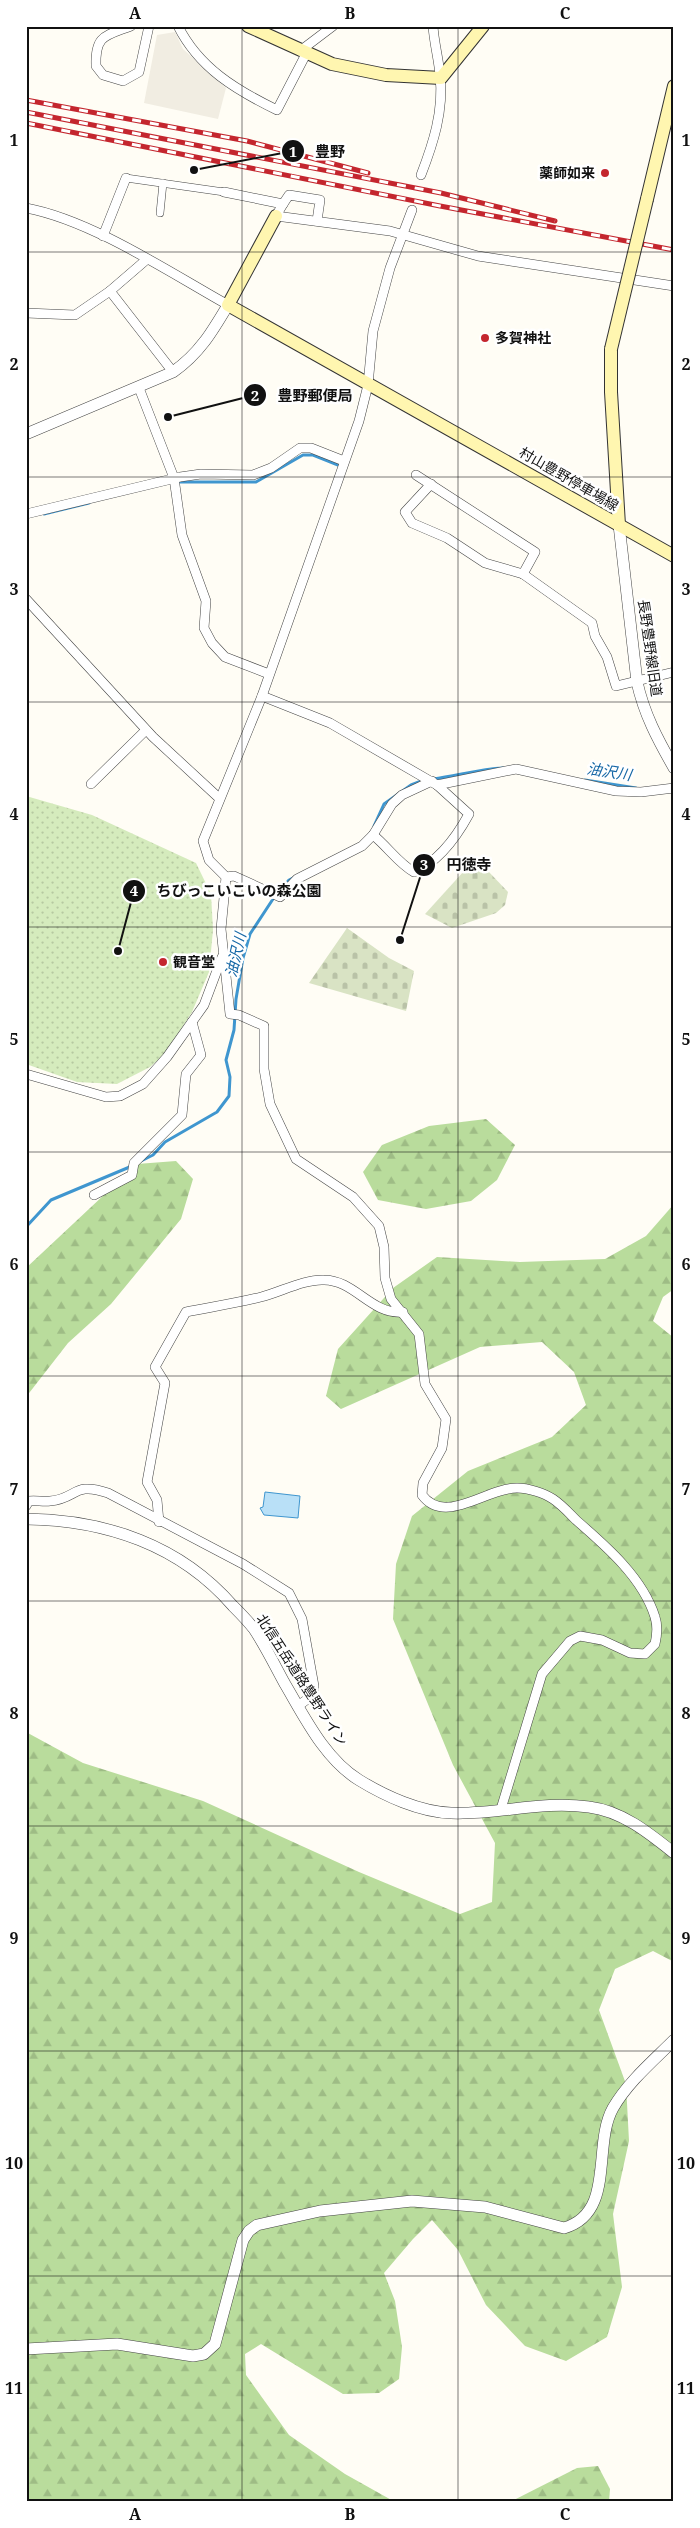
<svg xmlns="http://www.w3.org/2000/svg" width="700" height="2528" font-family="'Noto Serif','Noto Sans JP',serif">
	<defs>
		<pattern id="forest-firs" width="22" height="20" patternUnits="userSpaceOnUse" patternTransform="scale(1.25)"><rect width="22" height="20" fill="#b9dc9c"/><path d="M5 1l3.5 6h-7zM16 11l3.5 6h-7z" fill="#9ebc85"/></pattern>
		<pattern id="cemetery-stones" width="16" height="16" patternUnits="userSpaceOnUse" patternTransform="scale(1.25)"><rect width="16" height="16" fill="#d9e3c4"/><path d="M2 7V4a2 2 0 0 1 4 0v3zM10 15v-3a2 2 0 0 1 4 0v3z" fill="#b9c2a7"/></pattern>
		<pattern id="park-dots" width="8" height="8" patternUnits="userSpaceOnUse" patternTransform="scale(1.25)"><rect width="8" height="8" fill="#d5ebbd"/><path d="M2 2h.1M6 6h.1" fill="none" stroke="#b6c8a1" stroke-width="1.8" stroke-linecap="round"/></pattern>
	</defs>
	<rect width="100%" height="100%" fill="#fffdf5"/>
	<g fill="url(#forest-firs)">
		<polygon points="486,1119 515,1145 497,1180 471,1201 426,1209 378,1200 363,1172 382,1145 429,1126"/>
		<polygon points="176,1161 193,1179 181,1219 111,1304 68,1343 26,1397 26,1268 137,1164"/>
		<polygon points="674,1204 674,1289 663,1297 653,1321 674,1338 674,1962 653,1951 615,1969 599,2010 626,2084 629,2141 613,2214 622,2287 607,2337 566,2361 525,2346 486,2305 458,2250 432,2220 413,2239 384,2273 395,2301 402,2347 399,2379 379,2393 343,2394 261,2344 245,2354 246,2375 289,2435 345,2474 395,2502 26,2502 26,1732 83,1763 203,1801 359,1872 460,1914 492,1902 495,1843 453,1765 393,1619 396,1564 412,1516 468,1471 552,1437 586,1405 574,1372 542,1342 480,1347 341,1409 326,1396 338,1349 393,1288 437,1257 520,1262 605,1259 646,1236"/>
		<polygon points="598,2466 610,2489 609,2502 510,2502 577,2468"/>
	</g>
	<g fill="url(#cemetery-stones)">
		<polygon points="474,860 488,871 508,892 505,905 496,913 452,928 425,914"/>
		<polygon points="347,928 389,958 414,971 406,1011 309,983"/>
	</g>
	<polygon fill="url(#park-dots)" points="26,796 92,815 196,863 211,894 213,930 209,972 192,1012 166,1053 150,1067 117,1084 77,1082 26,1064"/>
	<polygon fill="#f1ede2" points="175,32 183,49 226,88 218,119 144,103 157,35"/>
	<polygon fill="#b9e0f7" stroke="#3f96cf" points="265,1492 300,1496 298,1518 264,1515 260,1508 263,1507"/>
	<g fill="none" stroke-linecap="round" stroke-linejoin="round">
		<g stroke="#3f96cf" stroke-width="3">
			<polyline points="179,482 256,482 303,455 313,455 338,465"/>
			<polyline points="44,514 89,503"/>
			<path d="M433 779C457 776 479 769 503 768"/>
			<polyline points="585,780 636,788"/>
			<polyline points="374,826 384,804 411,785 424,780"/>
			<polyline points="139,1162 153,1155 165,1142 217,1112 229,1096 230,1077 226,1060 234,1030 236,999 243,958 250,934 273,899 289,880 295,877"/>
			<polyline points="26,1227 51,1200 132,1166"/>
		</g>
		<g stroke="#444" stroke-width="8">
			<g id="pedestrian">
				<polyline points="126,178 224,192"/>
				<polyline points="160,213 163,183"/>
			</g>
		</g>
		<g stroke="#444" stroke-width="10">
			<g id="minor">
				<path d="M131 26C105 36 95 35 96 66L103 75 123 81 139 72 149 26"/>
				<path d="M178 26C199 68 236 90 277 110L306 54"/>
				<polyline points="300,51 333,26"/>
				<path d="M421 175C433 144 444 111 440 76 439 60 434 43 433 26"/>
				<polyline points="224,192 283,204 276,216 390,231 478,256 674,286"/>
				<polyline points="283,204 289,195 320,200 317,221"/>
				<path d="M26 208C91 220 169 272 228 305"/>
				<path d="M412 210 390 268 373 331 368 385 359 421 262 696 203 841 209 860 226 877 221 929 230 1014 239 1015 264 1026V1069L270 1104 296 1159 353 1197 379 1226 384 1247 385 1278 391 1299 419 1334 425 1384 446 1419 442 1448 423 1483 422 1495C445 1526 486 1488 517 1488 528 1488 544 1493 553 1499 562 1505 569 1513 576 1520 606 1546 643 1578 655 1617 658 1626 657 1635 655 1644L645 1654 630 1653 602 1640 580 1636 570 1641 542 1674 501 1809"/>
				<polyline points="103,236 126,178"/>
				<polyline points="146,260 110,291 173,372"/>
				<polyline points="26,313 75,315 110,291"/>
				<polyline points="139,388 174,478 182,535 206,601 204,628 212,643 225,657 269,674"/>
				<polyline points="416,475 535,552 523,574"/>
				<polyline points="431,484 405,512 412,523 447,538 485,563 523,574 592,623 595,636 607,657 616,686 674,672"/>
				<polyline points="26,514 180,477 201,474 253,475 271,468 300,448 311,448 344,461"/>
				<polyline points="26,599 153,737 219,798"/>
				<polyline points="262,696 330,723 437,785 516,769 616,791 641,792 674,788"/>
				<polyline points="91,784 146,730"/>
				<path d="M373 835C387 846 399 864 414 872 438 862 457 836 469 814L437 785"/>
				<polyline points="226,877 234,876 280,897 297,879 362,846 373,835 392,804 402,795 432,781"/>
				<polyline points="26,1074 106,1097 120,1096 143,1084 167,1057 204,1005 222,957"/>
				<polyline points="94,1195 132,1175 134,1163 182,1115 186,1074 201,1055 192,1022"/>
				<path d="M26 1506 29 1501C36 1500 43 1502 50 1501 77 1499 73 1481 108 1493L243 1564 289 1593 302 1619 314 1686 313 1695 298 1706"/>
				<path d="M159 1522 157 1500 147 1482 165 1383 155 1367 186 1312C211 1307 237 1303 261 1297 281 1292 304 1279 324 1280 355 1280 371 1315 403 1312"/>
			</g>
		</g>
		<g stroke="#444" stroke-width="12">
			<g id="tertiary">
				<path d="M26 434 173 372C199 354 212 332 228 305"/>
				<path d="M619 525 637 682C644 714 658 740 674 768"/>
				<path d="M26 1519C106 1520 180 1545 233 1606 240 1613 248 1621 254 1629 266 1647 275 1666 285 1684 305 1718 325 1759 359 1780 385 1796 420 1812 451 1813 497 1815 542 1800 589 1807 622 1811 649 1833 674 1853"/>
				<path d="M26 2349 117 2344 193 2356 204 2354 215 2344 243 2240 249 2231 257 2225 320 2211 412 2201 485 2207 564 2228C616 2213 592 2145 613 2108 628 2082 653 2061 674 2040"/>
			</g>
		</g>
		<g stroke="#333" stroke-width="14">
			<g id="secondary">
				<polyline points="248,26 332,64 386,75 441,78 483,26"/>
				<polyline points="647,199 674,86"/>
				<polyline points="276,216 228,305 674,556"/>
				<polyline points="611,349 611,392 619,525"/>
			</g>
		</g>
		<use href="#pedestrian" stroke="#fff" stroke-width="7"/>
		<use href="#minor" stroke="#fff" stroke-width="9"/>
		<use href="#tertiary" stroke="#fff" stroke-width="11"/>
		<use href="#secondary" stroke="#fff6b0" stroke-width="12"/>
		<g stroke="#c4262e" stroke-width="5">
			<g id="rail">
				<polyline points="26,100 247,141 368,173"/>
				<polyline points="26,112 441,193 555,221"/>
				<polyline points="26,123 440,206 674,250"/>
			</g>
		</g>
		<use href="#rail" stroke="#fff" stroke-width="3" stroke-dasharray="9" stroke-linecap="butt"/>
		<g stroke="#333" stroke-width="14" stroke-linecap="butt">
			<polyline id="secondary-bridge" points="611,349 647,199"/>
		</g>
		<use href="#secondary-bridge" stroke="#fff6b0" stroke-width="12"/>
	</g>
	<path fill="none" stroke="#111" stroke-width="1" stroke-opacity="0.55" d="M242 26V2502M458 26V2502M26 252H674M26 477H674M26 702H674M26 927H674M26 1152H674M26 1376H674M26 1601H674M26 1826H674M26 2051H674M26 2276H674"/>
	<g fill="#c4262e" stroke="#fff" stroke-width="2">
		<circle cx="605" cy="173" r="5"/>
		<circle cx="485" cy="338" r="5"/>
		<circle cx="163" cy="962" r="5"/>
	</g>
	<g text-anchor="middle" stroke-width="5" stroke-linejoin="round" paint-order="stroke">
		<g font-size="14" font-weight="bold" fill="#111" stroke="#fff" text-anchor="start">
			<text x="595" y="178" text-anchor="end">薬師如来</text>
			<text x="495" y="343">多賀神社</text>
			<text x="173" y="967">観音堂</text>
		</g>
		<g font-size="14" fill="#111" stroke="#fff">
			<text transform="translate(569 479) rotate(30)" y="5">村山豊野停車場線</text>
			<text transform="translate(650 648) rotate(82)" y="5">長野豊野線旧道</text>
			<text transform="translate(302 1680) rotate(57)" y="5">北信五岳道路豊野ライン</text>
		</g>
		<g font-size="15" font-style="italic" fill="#1768a6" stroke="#fff">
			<text transform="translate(609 772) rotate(9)" y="5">油沢川</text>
			<text transform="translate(236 955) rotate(-77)" y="5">油沢川</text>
		</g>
	</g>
	<path fill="none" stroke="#111" stroke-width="2" d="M194 170L293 151M168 417L255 395M400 940L424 865M118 951L134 891"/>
	<g fill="#111" stroke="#fff" stroke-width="2">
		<circle cx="194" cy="170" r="5"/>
		<circle cx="168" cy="417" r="5"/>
		<circle cx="400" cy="940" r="5"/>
		<circle cx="118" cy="951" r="5"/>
		<circle cx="293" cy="151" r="12"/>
		<circle cx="255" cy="395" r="12"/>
		<circle cx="424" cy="865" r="12"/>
		<circle cx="134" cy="891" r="12"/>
	</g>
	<g font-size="15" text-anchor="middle" font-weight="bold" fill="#fff">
		<text x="293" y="157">1</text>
		<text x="255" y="401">2</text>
		<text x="424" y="870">3</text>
		<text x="134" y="896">4</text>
	</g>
	<g font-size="15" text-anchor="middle" font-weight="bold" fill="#111" stroke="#fff" stroke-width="5" stroke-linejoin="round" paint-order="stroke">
		<text x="330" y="157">豊野</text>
		<text x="315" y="401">豊野郵便局</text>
		<text x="469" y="870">円徳寺</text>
		<text x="239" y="896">ちびっこいこいの森公園</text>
	</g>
	<rect width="700" height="2528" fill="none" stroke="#ffffff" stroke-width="55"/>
	<rect x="28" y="28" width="644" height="2472" fill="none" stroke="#111" stroke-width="2"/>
	<g font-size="16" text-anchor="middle" font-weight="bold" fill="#111">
		<text x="135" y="19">A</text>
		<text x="350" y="19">B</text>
		<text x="565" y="19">C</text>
		<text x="14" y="146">1</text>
		<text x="686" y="146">1</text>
		<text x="14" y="370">2</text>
		<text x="686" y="370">2</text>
		<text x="14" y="595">3</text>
		<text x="686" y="595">3</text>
		<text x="14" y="820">4</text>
		<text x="686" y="820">4</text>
		<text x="14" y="1045">5</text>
		<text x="686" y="1045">5</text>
		<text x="14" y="1270">6</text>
		<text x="686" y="1270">6</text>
		<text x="14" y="1495">7</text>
		<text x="686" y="1495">7</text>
		<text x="14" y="1719">8</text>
		<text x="686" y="1719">8</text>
		<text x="14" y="1944">9</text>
		<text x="686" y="1944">9</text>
		<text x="14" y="2169">10</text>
		<text x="686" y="2169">10</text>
		<text x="14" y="2394">11</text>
		<text x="686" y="2394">11</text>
		<text x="135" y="2520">A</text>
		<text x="350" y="2520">B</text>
		<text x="565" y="2520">C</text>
	</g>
</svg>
